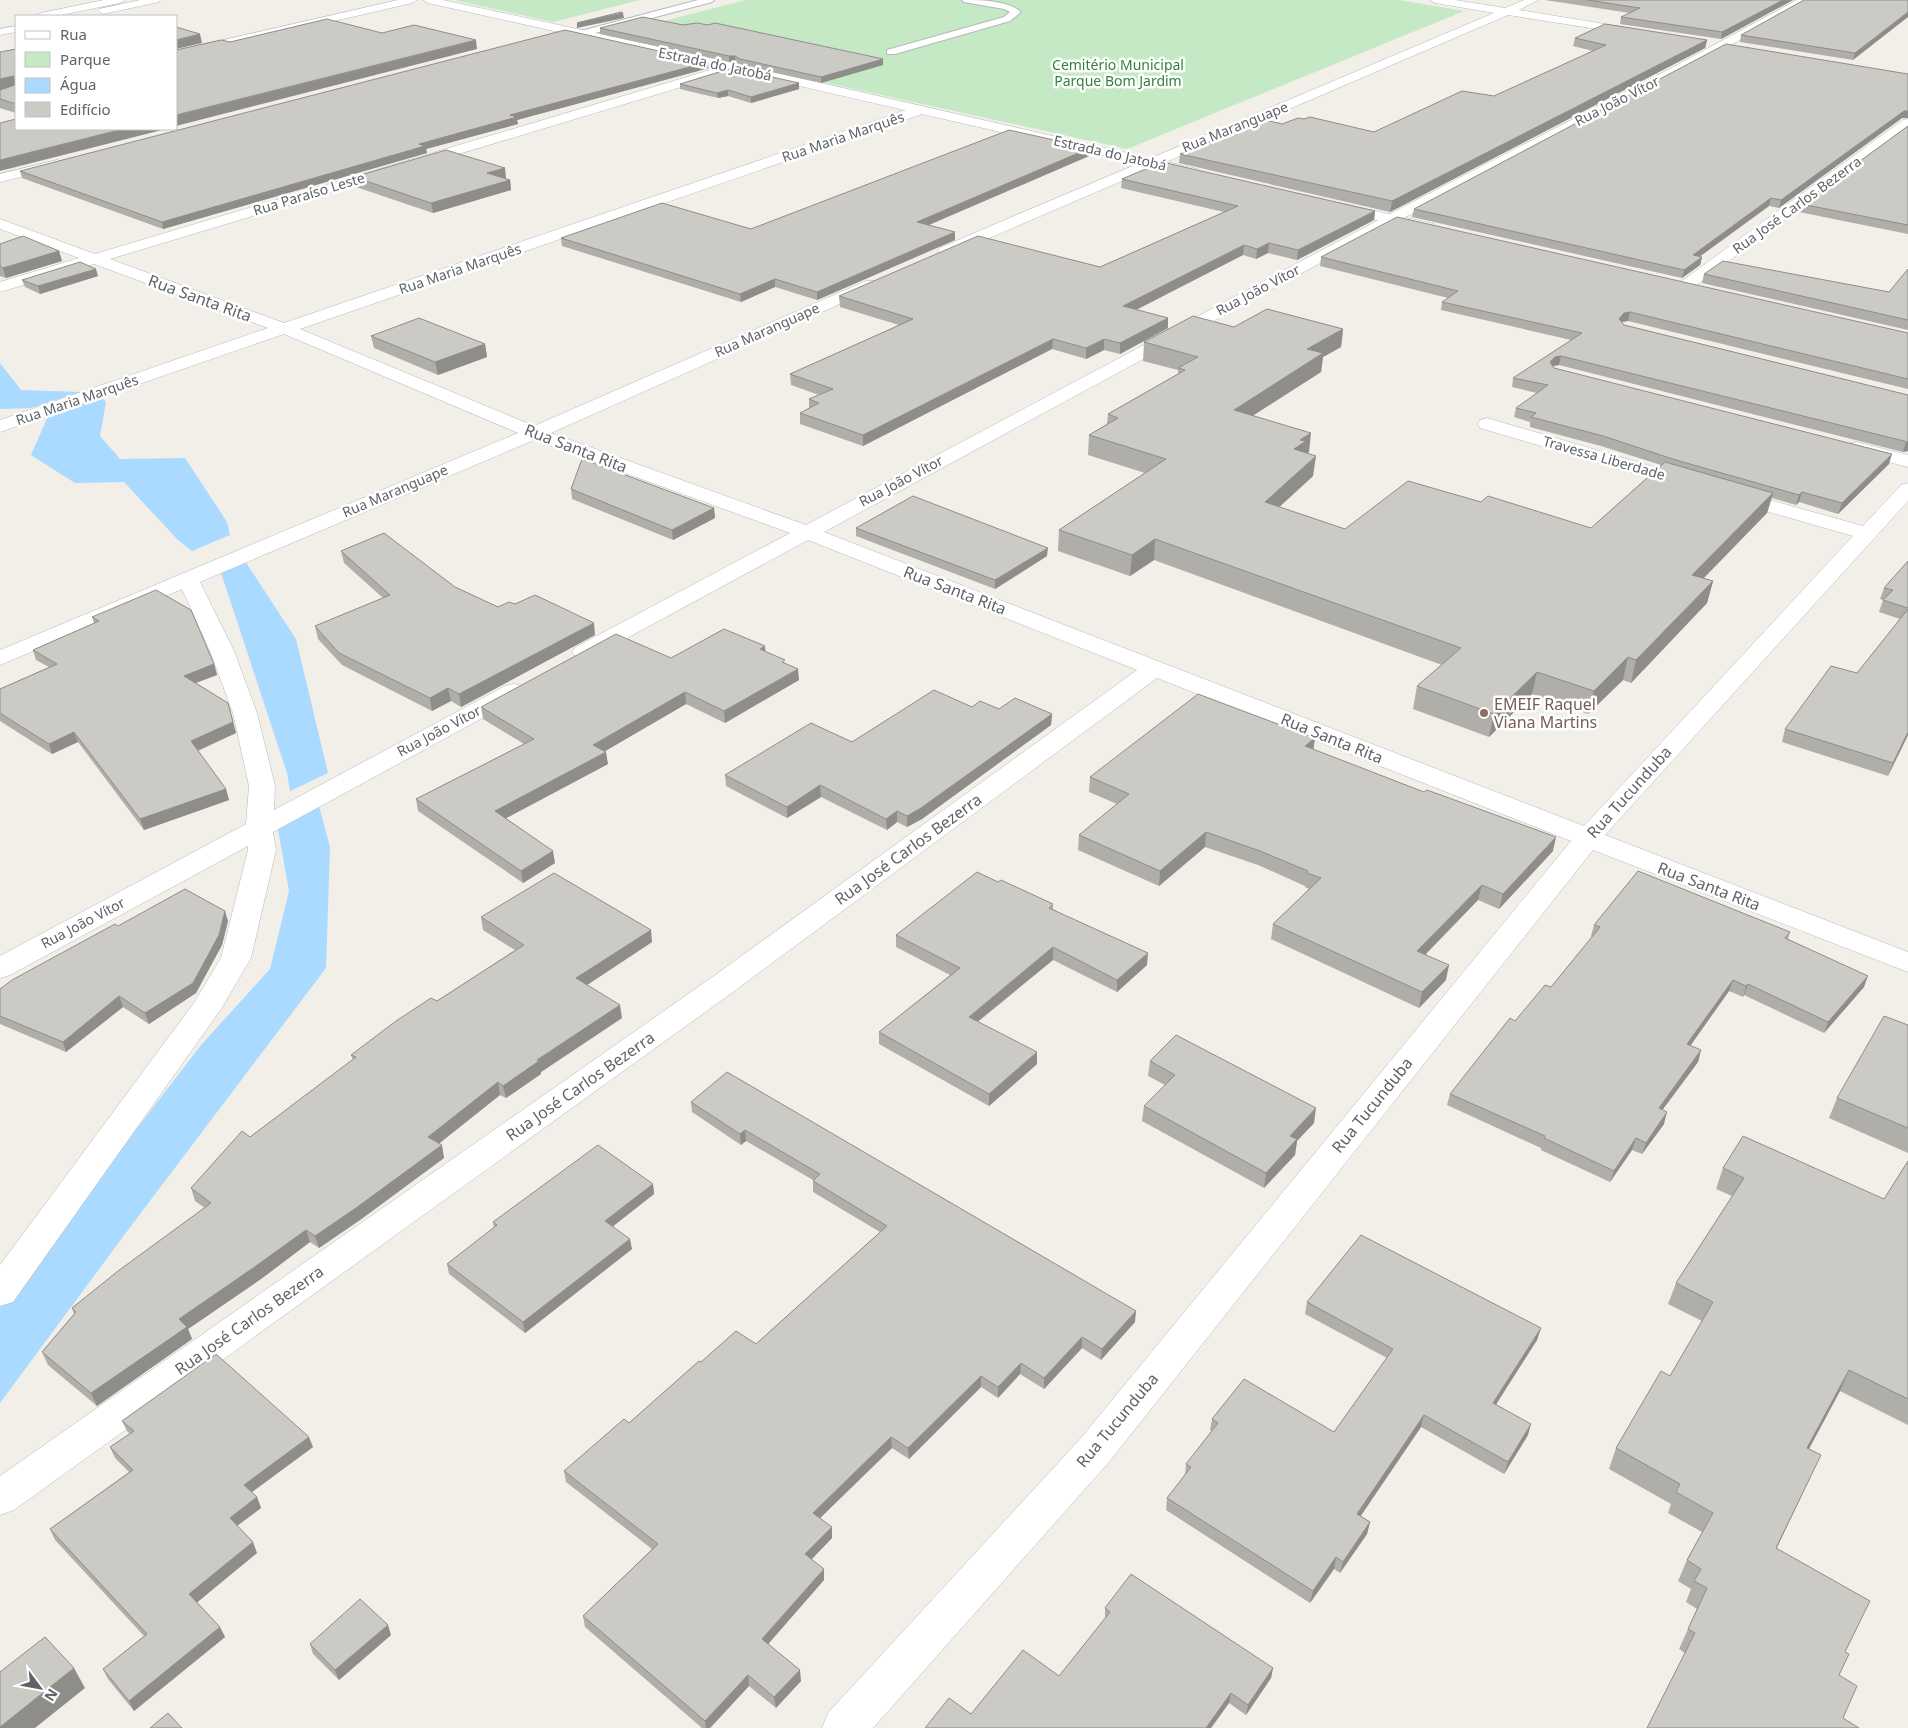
<svg xmlns="http://www.w3.org/2000/svg" width="1908" height="1728" font-family="'Noto Sans',sans-serif">
	<rect width="100%" height="100%" fill="#f1efe8"/>
	<g fill="#c5e8c5">
		<polygon points="454,0 640,0 553,22"/>
		<polygon points="746,0 1399,0 1464,11 1127,149 609,35"/>
	</g>
	<g fill="#aadaff">
		<polygon points="0,363 21,390 81,392 31,408 0,409"/>
		<polygon points="102,397 106,402 100,436 120,459 185,458 227,522 230,535 192,551 178,540 124,482 75,483 31,455 49,414"/>
		<polygon points="243,558 296,639 328,773 290,791 287,773 221,573"/>
		<polygon points="319,806 330,847 326,968 131,1226 0,1403 0,1307 201,1045 270,969 289,891 277,824"/>
	</g>
	<g fill="none" stroke-linecap="round" stroke-linejoin="round">
		<g stroke="#b5b8bc" stroke-width="2">
			<g id="service">
				<polygon points="698,0 714,0 712,2 580,37 575,34 577,32"/>
				<path d="M962 0C980 0 1007 0 1021 12L1010 21 895 54H887V50L1004 17 1010 12 1004 9 964 2Z"/>
			</g>
		</g>
		<g stroke="#b5b8bc" stroke-width="1">
			<g id="minor">
				<polygon points="398,0 417,0 412,3 176,58 176,51"/>
				<polygon points="1430,0 1455,0 1505,8 1524,0 1538,0 1519,10 1635,29 1641,32 1635,35 1508,15 952,254 940,254 938,251 940,248 1014,216 1494,13 1435,3"/>
				<polygon points="1797,0 1810,0 1685,71 1396,222 824,532 1584,826 1853,536 1727,500 1724,496 1727,492 1734,490 1741,492 1863,526 1901,485 1908,483 1908,501 1605,835 1908,952 1908,972 1593,850 1109,1462 873,1728 822,1728 828,1713 1081,1438 1571,841 1157,678 733,992 14,1510 0,1515 0,1476 711,978 1137,670 808,540 592,657 584,659 576,657 572,652 576,647 790,533 534,440 200,582 234,651 257,713 275,786 274,810 505,686 514,684 523,686 526,691 523,696 273,832 276,850 251,958 221,1009 13,1302 0,1306 0,1265 194,1003 221,958 248,850 248,846 10,975 0,978 0,956 246,824 249,786 233,713 210,651 182,589 0,665 0,650 518,433 284,334 0,432 0,420 268,328 94,264 0,292 0,282 79,258 0,229 0,219 95,254 730,64 734,63 740,67 738,70 110,259 284,323 915,107 925,107 926,110 925,113 300,329 534,426 866,281 878,281 880,284 878,287 551,433 806,525 1386,216 1677,65"/>
				<polygon points="1908,119 1908,129 1691,289 1679,289 1677,286 1679,283 1903,120"/>
				<polygon points="57,160 62,161 64,164 62,167 0,182 0,174"/>
				<polygon points="1487,418 1695,479 1698,483 1695,487 1688,489 1681,487 1480,428 1478,424 1480,420"/>
				<polygon points="1856,442 1908,455 1908,467 1849,452 1846,448 1849,444"/>
			</g>
		</g>
		<g stroke="#b5b8bc" stroke-width="1">
			<g id="tertiary">
				<polygon points="104,0 125,0 120,3 56,16 35,16 41,13"/>
				<polygon points="140,0 160,0 159,2 103,14 98,11 99,9"/>
				<polygon points="423,0 443,0 734,63 1193,168 1198,169 1200,172 1198,175 1193,176 734,71 428,3"/>
				<polygon points="16,26 16,32 0,35 0,29"/>
				<polygon points="1339,203 1434,224 1437,227 1434,230 1429,232 1334,210 1332,207 1334,204"/>
			</g>
		</g>
		<use href="#service" fill="#fff" fill-rule="evenodd"/>
		<use href="#minor" fill="#fff" fill-rule="evenodd"/>
		<use href="#tertiary" fill="#fff" fill-rule="evenodd"/>
	</g>
	<g fill="#afaea9">
		<polygon points="1545,0 1793,0 1721,39 1620,24 1621,17 1630,13"/>
		<polygon points="1908,0 1853,60 1740,42 1741,35"/>
		<polygon points="683,25 883,59 883,65 821,83 740,65 735,61 729,62 600,34 600,28"/>
		<polygon points="1575,38 1707,40 1705,48 1390,212 1179,163 1180,154 1282,124 1374,132 1494,96 1593,51 1573,46"/>
		<polygon points="16,49 16,113 0,108 0,52"/>
		<polygon points="708,62 709,68 517,120 518,124 426,149 427,153 163,229 22,178 20,171"/>
		<polygon points="799,83 799,89 751,103 728,96 718,98 680,89 680,84"/>
		<polygon points="1902,118 1779,208 1769,206 1700,256 1702,257 1700,265 1682,278 1412,217 1414,209"/>
		<polygon points="1908,126 1908,234 1799,212 1801,204"/>
		<polygon points="1089,156 929,225 955,240 817,300 775,287 741,302 562,246 561,238 751,229"/>
		<polygon points="354,177 506,178 503,178 510,180 511,190 433,213 356,187"/>
		<polygon points="1122,179 1375,211 1374,220 1297,260 1268,253 1256,259 1243,255 1136,310 1168,328 1120,354 1104,350 1086,359 1052,349 863,446 800,424 800,413 809,408 809,399 819,395 791,385 790,374 899,325 840,307 839,296 1100,267 1224,212 1121,188"/>
		<polygon points="0,244 59,251 62,261 6,278 0,276"/>
		<polygon points="1321,257 1908,333 1908,389 1628,321 1622,322 1624,325 1908,395 1908,451 1903,452 1559,365 1553,366 1554,368 1889,464 1838,514 1799,502 1796,505 1772,498 1767,513 1704,578 1713,581 1707,603 1631,683 1623,680 1588,714 1532,694 1489,737 1413,709 1417,686 1442,665 1154,560 1130,576 1058,551 1059,530 1145,473 1088,455 1089,435 1107,424 1108,414 1178,374 1178,370 1143,361 1144,342 1234,327 1343,329 1341,347 1323,357 1321,372 1253,415 1309,452 1307,453 1313,476 1279,507 1345,529 1481,502 1591,528 1661,465 1601,446 1530,427 1530,422 1514,417 1516,408 1537,393 1512,387 1513,378 1571,340 1441,310 1442,302 1448,298 1320,266"/>
		<polygon points="1908,269 1908,330 1702,283 1704,274 1889,292"/>
		<polygon points="98,276 40,294 25,287 22,280"/>
		<polygon points="371,336 485,344 487,357 438,375 374,348"/>
		<polygon points="571,489 714,508 715,518 673,540 572,499"/>
		<polygon points="856,528 1047,556 995,589 856,536"/>
		<polygon points="341,551 455,587 498,607 595,635 461,707 451,701 432,711 342,665 318,639 315,626 383,598 344,563"/>
		<polygon points="1908,561 1908,735 1888,776 1782,742 1785,729 1857,673 1900,619 1879,612 1883,600 1880,599 1884,588"/>
		<polygon points="92,617 214,664 217,675 196,683 228,703 236,733 198,751 226,789 229,800 144,830 78,742 52,754 0,721 0,689 49,667 36,660 33,650 94,623"/>
		<polygon points="765,652 785,663 799,680 725,723 686,704 605,751 608,764 506,818 555,863 523,883 418,811 416,799 524,744 483,719 481,707 671,658"/>
		<polygon points="972,707 1052,714 1051,725 922,819 907,827 897,822 887,830 821,797 787,818 726,786 725,775 852,742"/>
		<polygon points="1315,738 1313,749 1553,851 1499,909 1478,900 1426,954 1446,980 1419,1008 1271,939 1273,924 1309,889 1305,887 1305,886 1258,865 1205,847 1159,886 1078,850 1079,835 1117,804 1089,792 1090,777"/>
		<polygon points="998,882 1053,904 1053,909 1147,965 1117,992 1053,960 978,1022 1037,1064 989,1106 879,1044 879,1032 950,975 896,947 896,935"/>
		<polygon points="481,917 652,942 587,985 622,1018 541,1072 541,1074 506,1098 500,1095 439,1143 444,1158 360,1220 319,1248 310,1242 261,1279 188,1329 192,1339 97,1406 48,1365 42,1352 74,1314 72,1308 205,1208 195,1201 191,1188 250,1137 353,1060 351,1055 437,1001 515,950 483,930"/>
		<polygon points="228,921 222,945 196,993 149,1024 123,1007 66,1052 0,1024 0,989 118,926"/>
		<polygon points="1594,925 1790,932 1788,939 1864,987 1824,1033 1744,995 1743,997 1729,991 1690,1046 1701,1050 1698,1062 1662,1110 1664,1124 1642,1154 1632,1150 1610,1182 1541,1150 1541,1148 1447,1105 1450,1094 1515,1021 1551,987 1592,937 1591,936"/>
		<polygon points="1908,1025 1908,1153 1829,1118 1837,1098"/>
		<polygon points="1150,1061 1314,1123 1297,1141 1295,1155 1264,1188 1142,1121 1144,1106 1165,1085 1148,1076"/>
		<polygon points="691,1102 1135,1322 1101,1360 1082,1348 1044,1389 1020,1374 998,1398 981,1387 909,1459 892,1448 820,1518 832,1538 811,1560 824,1580 768,1644 801,1681 776,1708 749,1686 710,1728 702,1728 585,1627 583,1616 652,1549 566,1482 564,1471 629,1423 701,1362 756,1344 880,1232 813,1192 813,1180 746,1141 741,1145 692,1112"/>
		<polygon points="1908,1161 1908,1425 1840,1391 1809,1449 1811,1476 1777,1548 1685,1653 1679,1649 1697,1609 1686,1602 1691,1589 1678,1581 1687,1560 1702,1532 1668,1513 1671,1504 1609,1469 1616,1448 1670,1376 1702,1321 1668,1304 1676,1283 1732,1196 1716,1189 1723,1168 1884,1199"/>
		<polygon points="653,1184 654,1194 613,1226 632,1249 525,1333 449,1274 447,1264 494,1228 493,1222"/>
		<polygon points="1307,1302 1541,1328 1537,1340 1496,1404 1528,1435 1504,1474 1421,1427 1360,1516 1370,1522 1367,1534 1340,1573 1334,1569 1310,1603 1166,1510 1167,1498 1185,1475 1186,1464 1212,1431 1210,1430 1212,1419 1334,1432 1387,1358 1305,1314"/>
		<polygon points="122,1421 313,1447 252,1492 257,1497 261,1508 237,1526 257,1553 197,1602 225,1637 134,1711 108,1679 103,1669 144,1636 55,1540 50,1529 129,1472 115,1458 110,1447 130,1434 127,1431"/>
		<polygon points="1105,1608 1273,1668 1271,1678 1246,1715 1229,1703 1211,1728 925,1728 971,1714 1059,1676 1105,1619"/>
		<polygon points="391,1635 339,1680 313,1654 310,1644"/>
	</g>
	<g fill="#8f8d8a">
		<polygon points="1783,0 1793,0 1721,39 1722,32"/>
		<polygon points="1908,12 1908,17 1853,60 1855,53"/>
		<polygon points="623,13 624,18 577,28 577,23"/>
		<polygon points="200,34 202,43 176,49 176,40"/>
		<polygon points="476,40 477,49 176,126 176,115"/>
		<polygon points="1707,40 1705,48 1390,212 1392,201"/>
		<polygon points="729,56 735,56 735,61 729,62"/>
		<polygon points="883,59 883,65 821,83 821,77"/>
		<polygon points="708,62 709,68 517,120 518,124 426,149 427,153 163,229 162,222 419,144 510,115"/>
		<polygon points="14,76 16,86 0,90 0,79"/>
		<polygon points="799,83 799,89 751,103 751,97"/>
		<polygon points="728,90 728,96 718,98 717,93"/>
		<polygon points="1904,111 1908,111 1908,118 1902,118 1779,208 1781,200"/>
		<polygon points="123,129 166,129 0,171 0,160"/>
		<polygon points="1090,148 1089,156 917,230 917,222"/>
		<polygon points="505,168 506,178 488,183 487,173"/>
		<polygon points="510,180 511,190 433,213 431,203"/>
		<polygon points="1771,198 1769,206 1691,263 1693,255"/>
		<polygon points="1375,211 1374,220 1297,260 1298,250"/>
		<polygon points="955,232 955,240 817,300 817,292"/>
		<polygon points="1269,243 1268,253 1256,259 1257,249"/>
		<polygon points="1244,245 1243,255 1122,317 1123,306"/>
		<polygon points="59,251 62,261 6,278 3,268"/>
		<polygon points="1702,257 1700,265 1682,278 1684,270"/>
		<polygon points="96,269 98,276 40,294 38,286"/>
		<polygon points="775,279 775,287 741,302 740,294"/>
		<polygon points="1630,312 1628,321 1622,322 1619,319 1624,313"/>
		<polygon points="1168,318 1168,328 1120,354 1120,343"/>
		<polygon points="1343,329 1341,347 1323,357 1321,372 1232,429 1234,410 1307,349"/>
		<polygon points="1053,339 1052,349 863,446 863,435"/>
		<polygon points="1104,339 1104,350 1086,359 1086,348"/>
		<polygon points="485,344 487,357 438,375 435,362"/>
		<polygon points="1561,356 1559,365 1553,366 1550,362 1555,357"/>
		<polygon points="1311,433 1309,452 1305,455 1294,449 1300,440"/>
		<polygon points="1906,442 1908,442 1908,451 1903,452"/>
		<polygon points="1892,454 1889,464 1838,514 1842,503"/>
		<polygon points="1316,456 1313,476 1262,523 1265,502"/>
		<polygon points="1802,492 1799,502 1796,505 1799,495"/>
		<polygon points="1773,493 1767,513 1686,596 1692,575"/>
		<polygon points="714,508 715,518 673,540 672,530"/>
		<polygon points="1155,539 1154,560 1130,576 1132,555"/>
		<polygon points="1048,548 1047,556 995,589 995,580"/>
		<polygon points="1713,581 1707,603 1631,683 1636,660"/>
		<polygon points="594,623 595,635 461,707 459,694"/>
		<polygon points="765,646 766,658 760,649"/>
		<polygon points="1628,657 1623,680 1588,714 1594,691"/>
		<polygon points="214,664 217,675 187,686 184,676"/>
		<polygon points="798,669 799,680 725,723 724,711"/>
		<polygon points="1537,672 1532,694 1489,737 1494,714"/>
		<polygon points="448,688 451,701 432,711 430,698"/>
		<polygon points="685,692 686,704 595,757 593,745"/>
		<polygon points="228,703 236,733 194,752 191,741"/>
		<polygon points="1052,714 1051,725 922,819 907,827 907,816"/>
		<polygon points="74,732 78,742 52,754 49,744"/>
		<polygon points="1908,732 1908,735 1888,776 1893,763"/>
		<polygon points="1315,738 1313,752 1305,746"/>
		<polygon points="606,752 608,764 497,823 495,811"/>
		<polygon points="820,785 821,797 787,818 787,807"/>
		<polygon points="226,789 229,800 144,830 140,819"/>
		<polygon points="897,811 897,822 887,830 886,819"/>
		<polygon points="1206,832 1205,847 1159,886 1160,871"/>
		<polygon points="1556,837 1553,851 1499,909 1503,894"/>
		<polygon points="553,851 555,863 523,883 521,871"/>
		<polygon points="1482,885 1478,900 1414,966 1417,951"/>
		<polygon points="225,911 228,921 222,945 196,993 149,1024 145,1013"/>
		<polygon points="651,930 652,942 578,991 576,978"/>
		<polygon points="1053,947 1053,960 968,1029 969,1017"/>
		<polygon points="1148,953 1147,965 1117,992 1117,980"/>
		<polygon points="1449,965 1446,980 1419,1008 1422,992"/>
		<polygon points="1868,976 1864,987 1824,1033 1828,1022"/>
		<polygon points="1733,980 1729,991 1683,1056 1687,1044"/>
		<polygon points="1748,984 1744,995 1743,997 1746,986"/>
		<polygon points="119,996 123,1007 66,1052 63,1042"/>
		<polygon points="620,1005 622,1018 541,1072 541,1074 506,1098 503,1086 537,1060"/>
		<polygon points="1701,1050 1698,1062 1655,1120 1659,1108"/>
		<polygon points="1037,1052 1037,1064 989,1106 989,1094"/>
		<polygon points="498,1082 500,1095 431,1150 428,1137"/>
		<polygon points="1316,1108 1314,1123 1297,1141 1295,1155 1264,1188 1266,1173 1290,1136"/>
		<polygon points="1667,1112 1664,1124 1642,1154 1646,1143"/>
		<polygon points="745,1130 746,1141 741,1145 740,1134"/>
		<polygon points="1636,1138 1632,1150 1610,1182 1614,1171"/>
		<polygon points="442,1145 444,1158 360,1220 319,1248 315,1236"/>
		<polygon points="653,1184 654,1194 607,1231 605,1221"/>
		<polygon points="306,1230 310,1242 261,1279 188,1329 192,1339 97,1406 91,1393 179,1319"/>
		<polygon points="630,1239 632,1249 525,1333 523,1322"/>
		<polygon points="1136,1311 1135,1322 1101,1360 1102,1349"/>
		<polygon points="1541,1328 1537,1340 1490,1414 1493,1403"/>
		<polygon points="1082,1337 1082,1348 1044,1389 1044,1378"/>
		<polygon points="1021,1363 1020,1374 998,1398 998,1387"/>
		<polygon points="1849,1370 1840,1391 1798,1469 1807,1448"/>
		<polygon points="981,1376 981,1387 909,1459 908,1448"/>
		<polygon points="1424,1415 1421,1427 1354,1526 1357,1514"/>
		<polygon points="1531,1424 1528,1435 1504,1474 1508,1462"/>
		<polygon points="309,1437 313,1447 248,1495 244,1485"/>
		<polygon points="891,1437 892,1448 814,1524 813,1513"/>
		<polygon points="257,1497 261,1508 234,1528 230,1518"/>
		<polygon points="1370,1522 1367,1534 1340,1573 1343,1562"/>
		<polygon points="832,1527 832,1538 806,1565 805,1554"/>
		<polygon points="253,1542 257,1553 194,1605 189,1594"/>
		<polygon points="1336,1557 1334,1569 1310,1603 1313,1591"/>
		<polygon points="824,1569 824,1580 763,1650 762,1639"/>
		<polygon points="388,1625 391,1635 339,1680 335,1670"/>
		<polygon points="220,1627 225,1637 134,1711 129,1701"/>
		<polygon points="74,1668 85,1688 35,1728 0,1728 0,1727"/>
		<polygon points="1273,1668 1271,1678 1246,1715 1248,1705"/>
		<polygon points="800,1670 801,1681 776,1708 774,1697"/>
		<polygon points="748,1675 749,1686 710,1728 706,1728 705,1721"/>
		<polygon points="1231,1693 1229,1703 1211,1728 1206,1728"/>
	</g>
	<g fill="#cccac5" stroke="#8f8d8a">
		<polygon points="1587,0 1783,0 1722,32 1621,17 1640,8"/>
		<polygon points="1804,0 1908,0 1908,12 1855,53 1741,35"/>
		<polygon points="621,12 623,13 577,23"/>
		<polygon points="643,17 683,25 697,23 708,25 715,23 883,59 821,77 740,59 735,56 729,56 600,28"/>
		<polygon points="327,19 382,33 414,25 476,40 176,115 176,50 221,40 230,42"/>
		<polygon points="1605,24 1707,40 1392,201 1180,154 1261,119 1282,124 1298,118 1304,119 1310,117 1374,132 1462,91 1494,96 1606,45 1575,38"/>
		<polygon points="176,27 200,34 176,40"/>
		<polygon points="565,30 708,62 510,115 517,117 419,144 425,146 162,222 20,171"/>
		<polygon points="1726,44 1908,74 1908,111 1904,111 1781,200 1771,198 1693,255 1702,257 1684,270 1414,209"/>
		<polygon points="16,49 16,104 0,99 0,90 15,85 14,76 0,79 0,52"/>
		<polygon points="732,68 799,83 751,97 728,90 717,93 680,84"/>
		<polygon points="16,119 16,129 123,129 0,160 0,123"/>
		<polygon points="1908,126 1908,225 1801,204"/>
		<polygon points="1009,130 1090,148 917,222 955,232 817,292 775,279 740,294 561,238 662,203 751,229"/>
		<polygon points="446,150 505,168 487,173 510,180 431,203 354,177"/>
		<polygon points="1162,162 1375,211 1298,250 1269,243 1257,249 1244,245 1123,306 1168,318 1120,343 1104,339 1086,348 1053,339 863,435 800,413 819,403 809,399 833,389 790,374 913,319 839,296 978,236 1100,267 1238,206 1122,179"/>
		<polygon points="1397,217 1908,333 1908,379 1630,312 1624,313 1619,319 1624,325 1908,395 1908,442 1561,356 1555,357 1550,362 1554,368 1892,454 1842,503 1802,492 1799,495 1676,460 1603,436 1531,417 1536,413 1516,408 1548,385 1513,378 1582,333 1442,302 1458,291 1321,257"/>
		<polygon points="23,236 59,251 3,268 0,266 0,244"/>
		<polygon points="1723,261 1889,292 1908,269 1908,320 1704,274"/>
		<polygon points="80,262 96,269 38,286 22,280"/>
		<polygon points="1267,309 1343,329 1307,349 1323,353 1234,410 1311,433 1300,440 1306,441 1294,449 1316,456 1265,502 1345,529 1408,481 1481,502 1488,496 1591,528 1665,462 1773,493 1692,575 1713,581 1636,660 1628,657 1594,691 1537,672 1494,714 1417,686 1461,648 1155,539 1132,555 1059,530 1166,459 1089,435 1118,418 1108,414 1185,370 1178,368 1198,357 1144,342 1193,316 1234,327"/>
		<polygon points="419,318 485,344 435,362 371,336"/>
		<polygon points="582,459 714,508 672,530 571,489"/>
		<polygon points="913,496 1048,548 995,580 856,528"/>
		<polygon points="384,533 455,587 498,607 509,602 515,604 535,595 594,623 459,694 448,688 430,698 339,653 315,626 390,595 341,551"/>
		<polygon points="1908,561 1908,608 1883,600 1893,590 1884,588"/>
		<polygon points="156,590 191,610 214,664 184,676 228,703 233,722 191,741 226,789 140,819 74,732 49,744 0,713 0,689 57,664 33,650 99,621 92,617"/>
		<polygon points="1908,609 1908,732 1893,763 1785,729 1831,666 1857,673"/>
		<polygon points="724,629 765,646 760,649 785,660 782,662 798,669 724,711 685,692 593,745 606,752 495,811 553,851 521,871 416,799 534,739 481,707 616,634 671,658"/>
		<polygon points="934,690 972,707 980,701 999,709 1015,698 1052,714 921,808 907,816 897,811 886,819 820,785 787,807 725,775 811,723 852,742"/>
		<polygon points="1198,694 1315,738 1305,746 1424,792 1427,790 1556,837 1503,894 1482,885 1417,951 1449,965 1422,992 1273,924 1321,878 1307,873 1308,871 1260,851 1206,832 1160,871 1079,835 1129,794 1090,777"/>
		<polygon points="1638,871 1790,932 1785,938 1868,976 1828,1022 1748,984 1746,986 1733,980 1687,1044 1701,1050 1659,1108 1667,1112 1646,1143 1636,1138 1614,1171 1544,1138 1545,1136 1450,1094 1510,1018 1515,1021 1545,985 1551,987 1600,927 1594,925"/>
		<polygon points="977,872 998,882 1001,880 1053,904 1049,908 1148,953 1117,980 1053,947 969,1017 1037,1052 989,1094 879,1032 960,968 896,935"/>
		<polygon points="554,873 651,930 576,978 620,1005 537,1060 539,1061 503,1086 498,1082 428,1137 442,1145 356,1208 315,1236 306,1230 256,1266 179,1319 187,1327 91,1393 42,1352 76,1312 72,1308 118,1271 211,1203 191,1188 242,1131 250,1137 356,1057 351,1055 396,1021 431,998 437,1001 524,945 481,917"/>
		<polygon points="185,889 225,911 219,935 193,983 145,1013 119,996 63,1042 0,1016 0,989 12,980 115,924 118,926"/>
		<polygon points="1884,1016 1908,1025 1908,1128 1837,1098"/>
		<polygon points="1176,1035 1316,1108 1290,1136 1297,1139 1266,1173 1144,1106 1175,1075 1150,1061"/>
		<polygon points="727,1072 1136,1311 1102,1349 1082,1337 1044,1378 1021,1363 998,1387 981,1376 908,1448 891,1437 813,1513 832,1527 805,1554 824,1569 762,1639 800,1670 774,1697 748,1675 705,1721 583,1616 658,1544 564,1471 624,1419 629,1423 699,1361 701,1362 736,1331 756,1344 887,1226 813,1181 820,1174 745,1130 740,1134 691,1102"/>
		<polygon points="1743,1136 1884,1199 1908,1161 1908,1399 1849,1370 1807,1448 1821,1455 1776,1548 1870,1601 1845,1652 1849,1654 1839,1675 1857,1686 1843,1718 1859,1728 1647,1728 1695,1633 1688,1629 1707,1588 1694,1581 1701,1569 1687,1560 1713,1513 1676,1492 1680,1484 1616,1448 1661,1371 1670,1376 1713,1302 1676,1283 1744,1178 1723,1168"/>
		<polygon points="598,1145 653,1184 605,1221 630,1239 523,1322 447,1264 497,1225 493,1222"/>
		<polygon points="1361,1235 1541,1328 1493,1403 1531,1424 1508,1462 1424,1415 1357,1514 1370,1522 1343,1562 1336,1557 1313,1591 1167,1498 1191,1467 1186,1464 1218,1423 1212,1419 1244,1379 1334,1432 1393,1349 1307,1302"/>
		<polygon points="216,1354 309,1437 244,1485 257,1497 230,1518 253,1542 189,1594 220,1627 129,1701 103,1669 147,1634 50,1529 133,1470 110,1447 134,1431 122,1421"/>
		<polygon points="1131,1574 1273,1668 1248,1705 1231,1693 1206,1728 925,1728 949,1698 971,1714 1023,1650 1059,1676 1110,1612 1105,1608"/>
		<polygon points="360,1599 388,1625 335,1670 310,1644"/>
		<polygon points="45,1637 74,1668 0,1727 0,1672"/>
		<polygon points="168,1713 182,1728 150,1728"/>
	</g>
	<circle fill="#8d6e63" stroke="#fff" stroke-width="2" cx="1484" cy="713" r="5"/>
	<g text-anchor="middle" stroke-width="5" stroke-linejoin="round" paint-order="stroke">
		<g font-size="14" fill="#5f6368" stroke="#fff">
			<text transform="translate(715 64) rotate(12)" y="5">Estrada do Jatobá</text>
			<text transform="translate(1617 101) rotate(-27)" y="5">Rua João Vítor</text>
			<text transform="translate(1235 127) rotate(-22)" y="5">Rua Maranguape</text>
			<text transform="translate(843 137) rotate(-19)" y="5">Rua Maria Marquês</text>
			<text transform="translate(1110 153) rotate(13)" y="5">Estrada do Jatobá</text>
			<text transform="translate(309 194) rotate(-17)" y="5">Rua Paraíso Leste</text>
			<text transform="translate(1797 205) rotate(-36)" y="5">Rua José Carlos Bezerra</text>
			<text transform="translate(460 269) rotate(-19)" y="5">Rua Maria Marquês</text>
			<text transform="translate(1258 290) rotate(-28)" y="5">Rua João Vítor</text>
			<text transform="translate(767 330) rotate(-24)" y="5">Rua Maranguape</text>
			<text transform="translate(77 400) rotate(-19)" y="5">Rua Maria Marquês</text>
			<text transform="translate(1604 458) rotate(16)" y="5">Travessa Liberdade</text>
			<text transform="translate(901 481) rotate(-28)" y="5">Rua João Vítor</text>
			<text transform="translate(395 491) rotate(-23)" y="5">Rua Maranguape</text>
			<text transform="translate(439 731) rotate(-28)" y="5">Rua João Vítor</text>
			<text transform="translate(83 923) rotate(-28)" y="5">Rua João Vítor</text>
		</g>
		<g font-size="14" fill="#348238" stroke="#fff">
			<text x="1118" y="70">Cemitério Municipal<tspan x="1118" dy="16">Parque Bom Jardim</tspan></text>
		</g>
		<g font-size="16" fill="#5f6368" stroke="#fff">
			<text transform="translate(200 298) rotate(20)" y="6">Rua Santa Rita</text>
			<text transform="translate(576 448) rotate(21)" y="6">Rua Santa Rita</text>
			<text transform="translate(955 590) rotate(21)" y="6">Rua Santa Rita</text>
			<text transform="translate(1332 738) rotate(22)" y="6">Rua Santa Rita</text>
			<text transform="translate(1629 792) rotate(-48)" y="6">Rua Tucunduba</text>
			<text transform="translate(908 849) rotate(-36)" y="6">Rua José Carlos Bezerra</text>
			<text transform="translate(1709 886) rotate(21)" y="6">Rua Santa Rita</text>
			<text transform="translate(580 1086) rotate(-35)" y="6">Rua José Carlos Bezerra</text>
			<text transform="translate(1372 1105) rotate(-51)" y="6">Rua Tucunduba</text>
			<text transform="translate(249 1320) rotate(-35)" y="6">Rua José Carlos Bezerra</text>
			<text transform="translate(1117 1420) rotate(-50)" y="6">Rua Tucunduba</text>
		</g>
		<g font-size="16" fill="#785e54" stroke="#fff" text-anchor="start">
			<text x="1494" y="710">EMEIF Raquel<tspan x="1494" dy="18">Viana Martins</tspan></text>
		</g>
	</g>
	<rect x="15" y="15" width="162" height="115" fill="#ffffff" stroke="#bfc1c3"/>
	<rect x="25" y="31" width="25" height="8" fill="#ffffff" stroke="#bfc1c3"/>
	<text x="60" y="40" font-size="15" fill="#5f6368">Rua</text>
	<rect x="25" y="52" width="25" height="15" fill="#c5e8c5" stroke="#bfc1c3"/>
	<text x="60" y="65" font-size="15" fill="#5f6368">Parque</text>
	<rect x="25" y="78" width="25" height="15" fill="#aadaff" stroke="#bfc1c3"/>
	<text x="60" y="90" font-size="15" fill="#5f6368">Água</text>
	<rect x="25" y="102" width="25" height="15" fill="#cccac5" stroke="#bfc1c3"/>
	<text x="60" y="115" font-size="15" fill="#5f6368">Edifício</text>
	<g transform="translate(40 1688) rotate(122)" stroke="#ffffff" stroke-width="4" paint-order="stroke">
	<path d="M0-4L9 19L0 12L-9 19Z" fill="#5f6368"/>
	<text y="-8" font-size="14" font-weight="bold" text-anchor="middle" fill="#5f6368">N</text>
	</g>
</svg>
